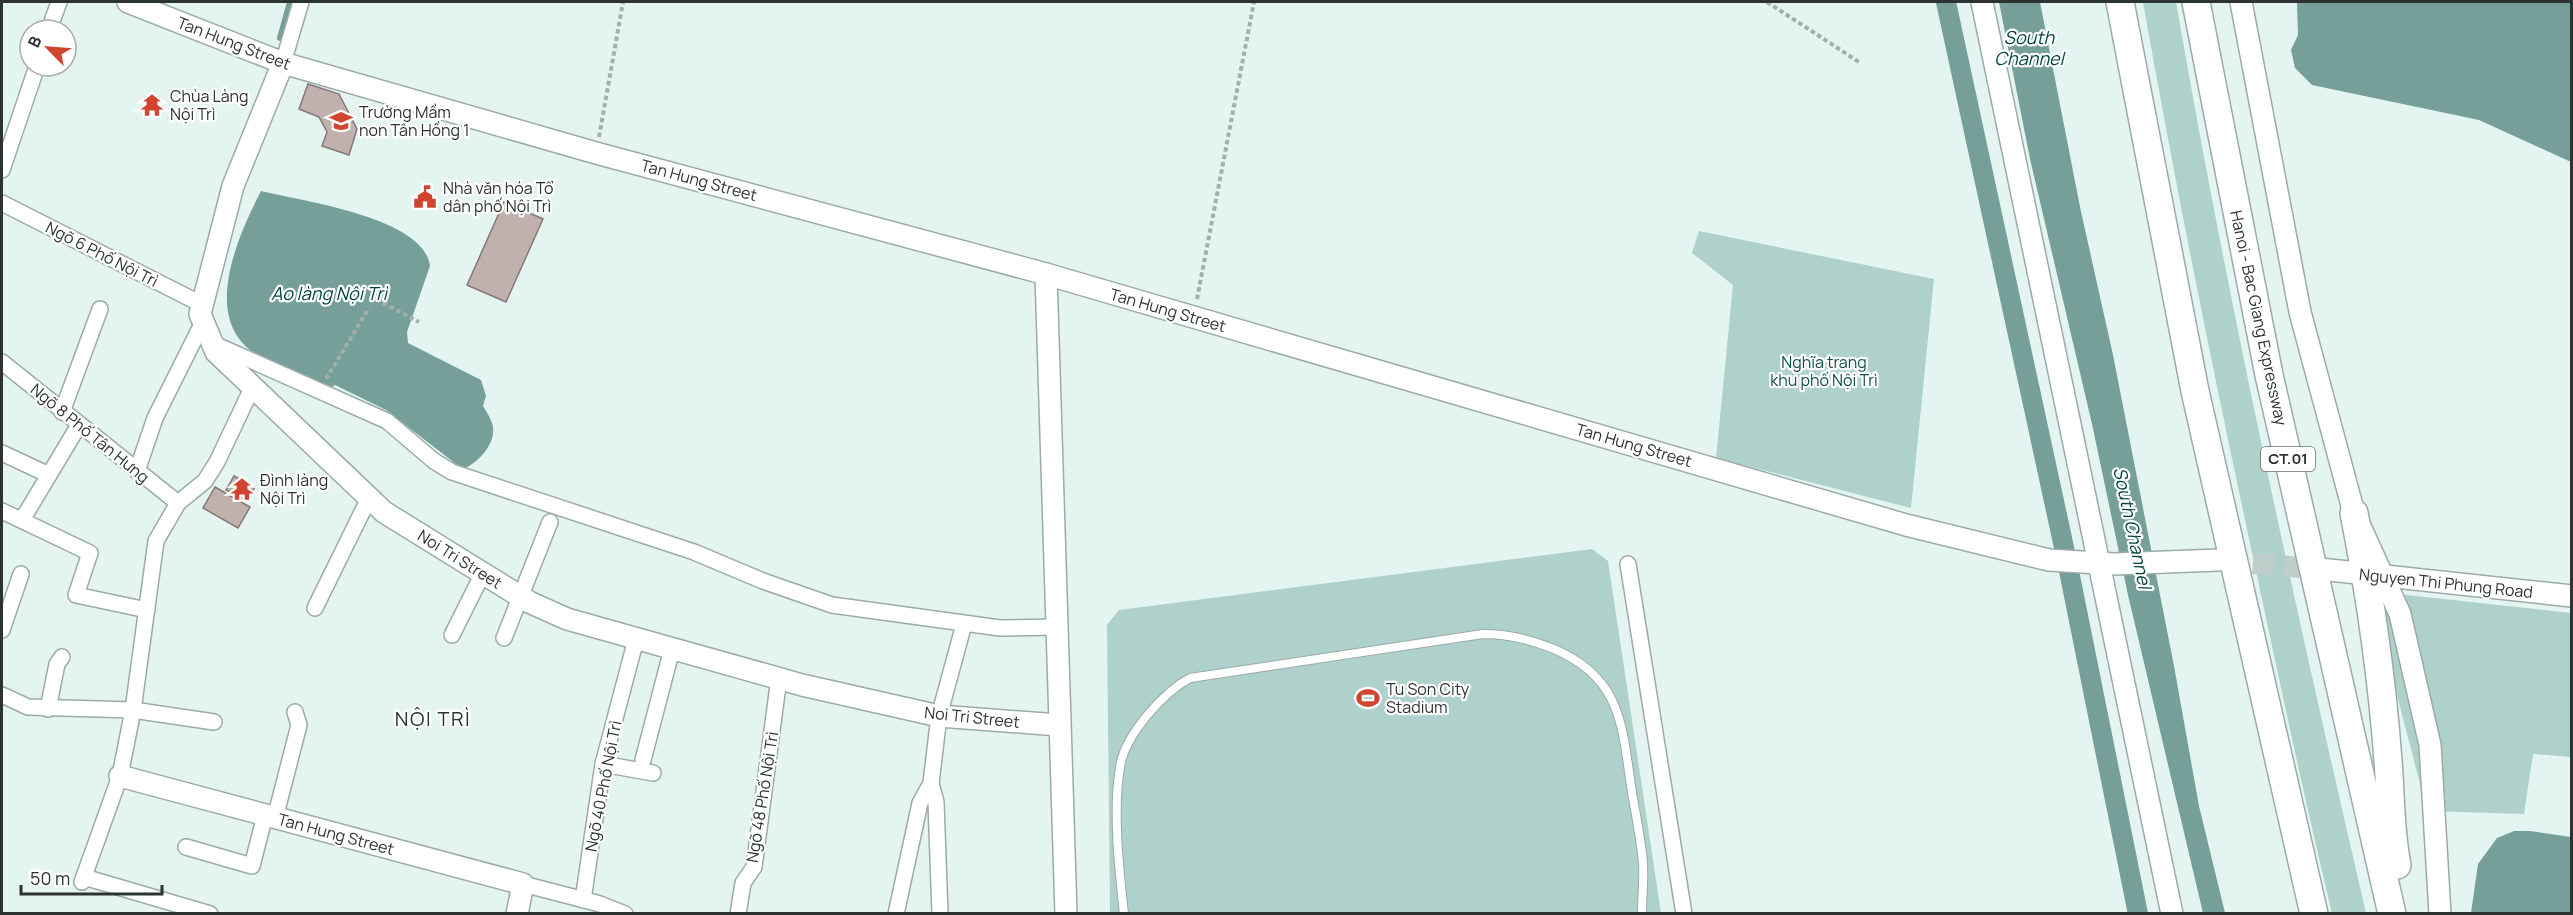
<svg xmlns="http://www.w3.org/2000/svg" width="2573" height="915" font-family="Manrope,sans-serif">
	<rect width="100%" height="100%" fill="#e4f5f1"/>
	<g fill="#afd1cb">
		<path d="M2143 2H2176C2229 308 2296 611 2366 913H2332C2304 797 2279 679 2254 562 2214 376 2176 189 2143 2Z"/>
		<polygon points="1699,231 1934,279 1911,508 1716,458 1733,285 1692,253"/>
		<polygon points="1592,549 1608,561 1661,913 1110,913 1107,625 1119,610"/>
		<polygon points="2370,591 2571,613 2571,757 2533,754 2524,814 2427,811"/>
	</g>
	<g fill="#759f98">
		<polygon points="1999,2 2040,2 2080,207 2113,355 2174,666 2199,806 2225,913 2203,913 2128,595 2092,424 2030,159"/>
		<polygon points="2297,2 2571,2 2571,162 2479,120 2312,85 2295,68 2291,50 2298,35"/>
		<path d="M261 191C301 201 424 217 430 266L407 332 408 343 481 380 486 396 483 406C486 411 490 417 492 423 498 441 480 461 465 468L456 464 386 410 335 385 332 387C309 377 277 367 256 354 200 319 238 236 261 191Z"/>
		<polygon points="2514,831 2530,831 2571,837 2571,913 2471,913 2478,864 2497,838"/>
	</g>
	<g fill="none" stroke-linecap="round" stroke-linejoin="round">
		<polyline stroke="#759f98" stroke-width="6" points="280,38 290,2"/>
		<polyline stroke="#759f98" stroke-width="20" points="1946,2 2068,566 2138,914"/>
	</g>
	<g fill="#c1b1ae" stroke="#857774" stroke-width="1.5">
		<polygon points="308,84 339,94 357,129 349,155 322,146 327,132 319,117 299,109"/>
		<polygon points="504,202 543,219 506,302 467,285"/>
		<polygon points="234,476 255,487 247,501 226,490"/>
		<polygon points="215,487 250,507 238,528 203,508"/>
	</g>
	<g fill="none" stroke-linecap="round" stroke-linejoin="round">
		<polyline stroke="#bfcecb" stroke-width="21" stroke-dasharray="21 10" stroke-linecap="butt" points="2222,561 2320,569"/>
		<g stroke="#9baba8" stroke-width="10">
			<path id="lane" d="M1124 914C1119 869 1112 806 1121 762 1128 732 1164 692 1190 678L1483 634C1509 634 1530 639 1554 649 1620 677 1622 723 1631 786 1635 812 1641 838 1643 863 1644 880 1642 897 1642 914"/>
		</g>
		<g stroke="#9baba8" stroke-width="18">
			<g id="street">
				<polyline points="49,30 59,2"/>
				<polyline points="283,63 301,2"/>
				<polyline points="2,170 37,66"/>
				<polyline points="2,203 203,305"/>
				<polyline points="212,343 387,421 434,461 452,472 694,552 763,581 832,605 1000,628 1056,627"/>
				<polyline points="2,362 178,503"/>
				<polyline points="62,412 100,309"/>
				<polyline points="2,453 49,475"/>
				<polyline points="137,471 155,418 203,322"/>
				<polyline points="2,511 90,553 76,595 147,610"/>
				<polyline points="22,520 79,425"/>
				<polyline points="1628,564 1684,914"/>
				<polyline points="315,608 369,498"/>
				<polyline points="2,630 21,574"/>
				<polyline points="452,635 483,573"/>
				<polyline points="504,638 550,522"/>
				<polyline points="2,695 28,707 133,710 214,722"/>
				<polyline points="48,709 57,664 62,657"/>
				<polyline points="643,760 672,649"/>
				<polyline points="603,764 653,773"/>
				<polyline points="931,783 936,802 940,914"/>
				<polyline points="275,818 299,725 295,712"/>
				<polyline points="186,847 252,866 265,815"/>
				<polyline points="84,877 210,914"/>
				<polyline points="82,882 120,776 133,710 156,541 178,503 205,481 217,462 252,388"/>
				<polyline points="523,884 600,904 625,914"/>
				<polyline points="583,900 603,764 636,639"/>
				<polyline points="738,914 743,883 754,867 779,678"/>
				<polyline points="896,914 920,803 931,783 939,716 964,624"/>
			</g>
		</g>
		<g stroke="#9baba8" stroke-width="24">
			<g id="secondary">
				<polyline points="128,2 283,63 596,153 1046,274 1906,525 2049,560 2114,564 2218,560"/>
				<polyline points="1982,2 2172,914"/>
				<polyline points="2241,2 2300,312 2354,513 2400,614 2430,745 2440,914"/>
				<polyline points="283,63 233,186 200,314 216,352 384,512 529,602 567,619 802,685 939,716 1059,725"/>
				<polyline points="1046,274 1066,914"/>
				<polyline points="2320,569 2572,596"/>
				<polyline points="120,776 523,884 517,914"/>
			</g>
		</g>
		<g stroke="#9baba8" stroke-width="30">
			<g id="highway">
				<polyline points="2120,2 2195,391 2314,914"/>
				<polyline points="2196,2 2269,375 2392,914"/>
				<path d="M2354 513C2370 595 2382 678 2388 761 2391 796 2390 831 2397 865"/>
			</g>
		</g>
		<g stroke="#a2afac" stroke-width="4" stroke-dasharray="4.5 3" stroke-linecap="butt">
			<polyline points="1767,2 1859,62"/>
			<polyline points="599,137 623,2"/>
			<polyline points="1197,299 1254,2"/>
			<polyline points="383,303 419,322"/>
			<polyline points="326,379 369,308"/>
		</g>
		<use href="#lane" stroke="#fff" stroke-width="8"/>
		<use href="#street" stroke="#fff" stroke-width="15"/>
		<use href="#secondary" stroke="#fff" stroke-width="21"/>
		<use href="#highway" stroke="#fff" stroke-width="27"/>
	</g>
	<defs>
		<g id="temple-bare" transform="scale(1.8)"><path d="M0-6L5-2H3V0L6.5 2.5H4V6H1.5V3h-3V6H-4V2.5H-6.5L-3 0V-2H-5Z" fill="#d14530" stroke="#fff" stroke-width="2.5" paint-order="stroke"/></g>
		<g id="school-bare" transform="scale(1.8)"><path d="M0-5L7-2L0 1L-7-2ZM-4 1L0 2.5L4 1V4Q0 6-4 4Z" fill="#d14530" stroke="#fff" stroke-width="2.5" paint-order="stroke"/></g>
		<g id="civic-bare" transform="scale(1.8)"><path d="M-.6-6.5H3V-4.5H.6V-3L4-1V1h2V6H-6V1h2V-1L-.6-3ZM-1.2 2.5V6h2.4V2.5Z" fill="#d14530" stroke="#fff" stroke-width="2.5" paint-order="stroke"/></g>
		<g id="stadium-bare" transform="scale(1.8)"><path d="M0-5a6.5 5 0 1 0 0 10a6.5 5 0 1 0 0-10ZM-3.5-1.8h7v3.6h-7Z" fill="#d14530" stroke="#fff" stroke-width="2.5" paint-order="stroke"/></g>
	</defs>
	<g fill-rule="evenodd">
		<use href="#temple-bare" x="152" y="105"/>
		<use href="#school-bare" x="341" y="121"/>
		<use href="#civic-bare" x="425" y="197"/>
		<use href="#temple-bare" x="242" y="489"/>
		<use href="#stadium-bare" x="1368" y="698"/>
	</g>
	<g text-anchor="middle" stroke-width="4.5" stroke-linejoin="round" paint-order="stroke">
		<rect fill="#fff" stroke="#6c7070" stroke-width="1.5" x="2261" y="447" width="54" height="24" rx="4.5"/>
		<g font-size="15" font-weight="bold" fill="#2d3332">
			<text x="2288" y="464">CT.01</text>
		</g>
		<g font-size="16" fill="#2d3332" stroke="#fff">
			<text transform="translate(234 43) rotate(21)" y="6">Tan Hung Street</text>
			<text transform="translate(699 180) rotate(15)" y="6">Tan Hung Street</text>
			<text transform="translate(102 254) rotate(27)" y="6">Ngõ 6 Phố Nội Trì</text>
			<text transform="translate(1168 310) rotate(16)" y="6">Tan Hung Street</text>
			<text transform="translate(2259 318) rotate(78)" y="6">Hanoi - Bac Giang Expressway</text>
			<text transform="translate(90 433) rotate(39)" y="6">Ngõ 8 Phố Tân Hưng</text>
			<text transform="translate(1634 445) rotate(16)" y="6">Tan Hung Street</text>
			<text transform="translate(460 559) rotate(32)" y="6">Noi Tri Street</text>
			<text transform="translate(2446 583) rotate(6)" y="6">Nguyen Thi Phung Road</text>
			<text transform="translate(972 717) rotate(6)" y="6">Noi Tri Street</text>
			<text transform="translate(603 786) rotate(-79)" y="6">Ngõ 40 Phố Nội Trì</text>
			<text transform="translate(762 797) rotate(-81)" y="6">Ngõ 48 Phố Nội Trì</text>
			<text transform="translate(336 834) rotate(15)" y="6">Tan Hung Street</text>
		</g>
		<g font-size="16" fill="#2d3332" stroke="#fff" text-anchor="start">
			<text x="170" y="102">Chùa Làng<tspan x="170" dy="18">Nội Trì</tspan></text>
			<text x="359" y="118">Trường Mầm<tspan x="359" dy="18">non Tân Hồng 1</tspan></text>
			<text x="443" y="194">Nhà văn hóa Tổ<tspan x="443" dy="18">dân phố Nội Trì</tspan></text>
			<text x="260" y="486">Đình làng<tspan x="260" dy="18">Nội Trì</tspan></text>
			<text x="1386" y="695">Tu Son City<tspan x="1386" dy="18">Stadium</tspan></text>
		</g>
		<g font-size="16" fill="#104f47" stroke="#fff">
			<text x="1824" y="368">Nghĩa trang<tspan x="1824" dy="18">khu phố Nội Trì</tspan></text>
		</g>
		<g font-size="18" font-style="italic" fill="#00453e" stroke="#fff">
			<text x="2029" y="44">South<tspan x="2029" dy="21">Channel</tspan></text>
			<text x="329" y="300">Ao làng Nội Trì</text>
			<text transform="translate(2132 528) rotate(78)" y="6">South Channel</text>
		</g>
		<g font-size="20" letter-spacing="1.5" fill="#2d3332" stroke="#fff">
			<text x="433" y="726">NỘI TRÌ</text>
		</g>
	</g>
	<rect width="2573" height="915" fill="none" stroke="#2d3332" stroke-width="6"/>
	<g transform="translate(48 48) rotate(295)"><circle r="28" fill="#ffffff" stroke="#abadad" stroke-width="1.5"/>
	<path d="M0-4.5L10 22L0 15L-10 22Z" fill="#d14530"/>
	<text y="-9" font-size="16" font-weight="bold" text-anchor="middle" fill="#2d3332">B</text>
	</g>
	<path d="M21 885v9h141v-9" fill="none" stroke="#2d3332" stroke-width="3"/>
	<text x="30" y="885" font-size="18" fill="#2d3332" stroke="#ffffff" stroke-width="4.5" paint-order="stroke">50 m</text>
</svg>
